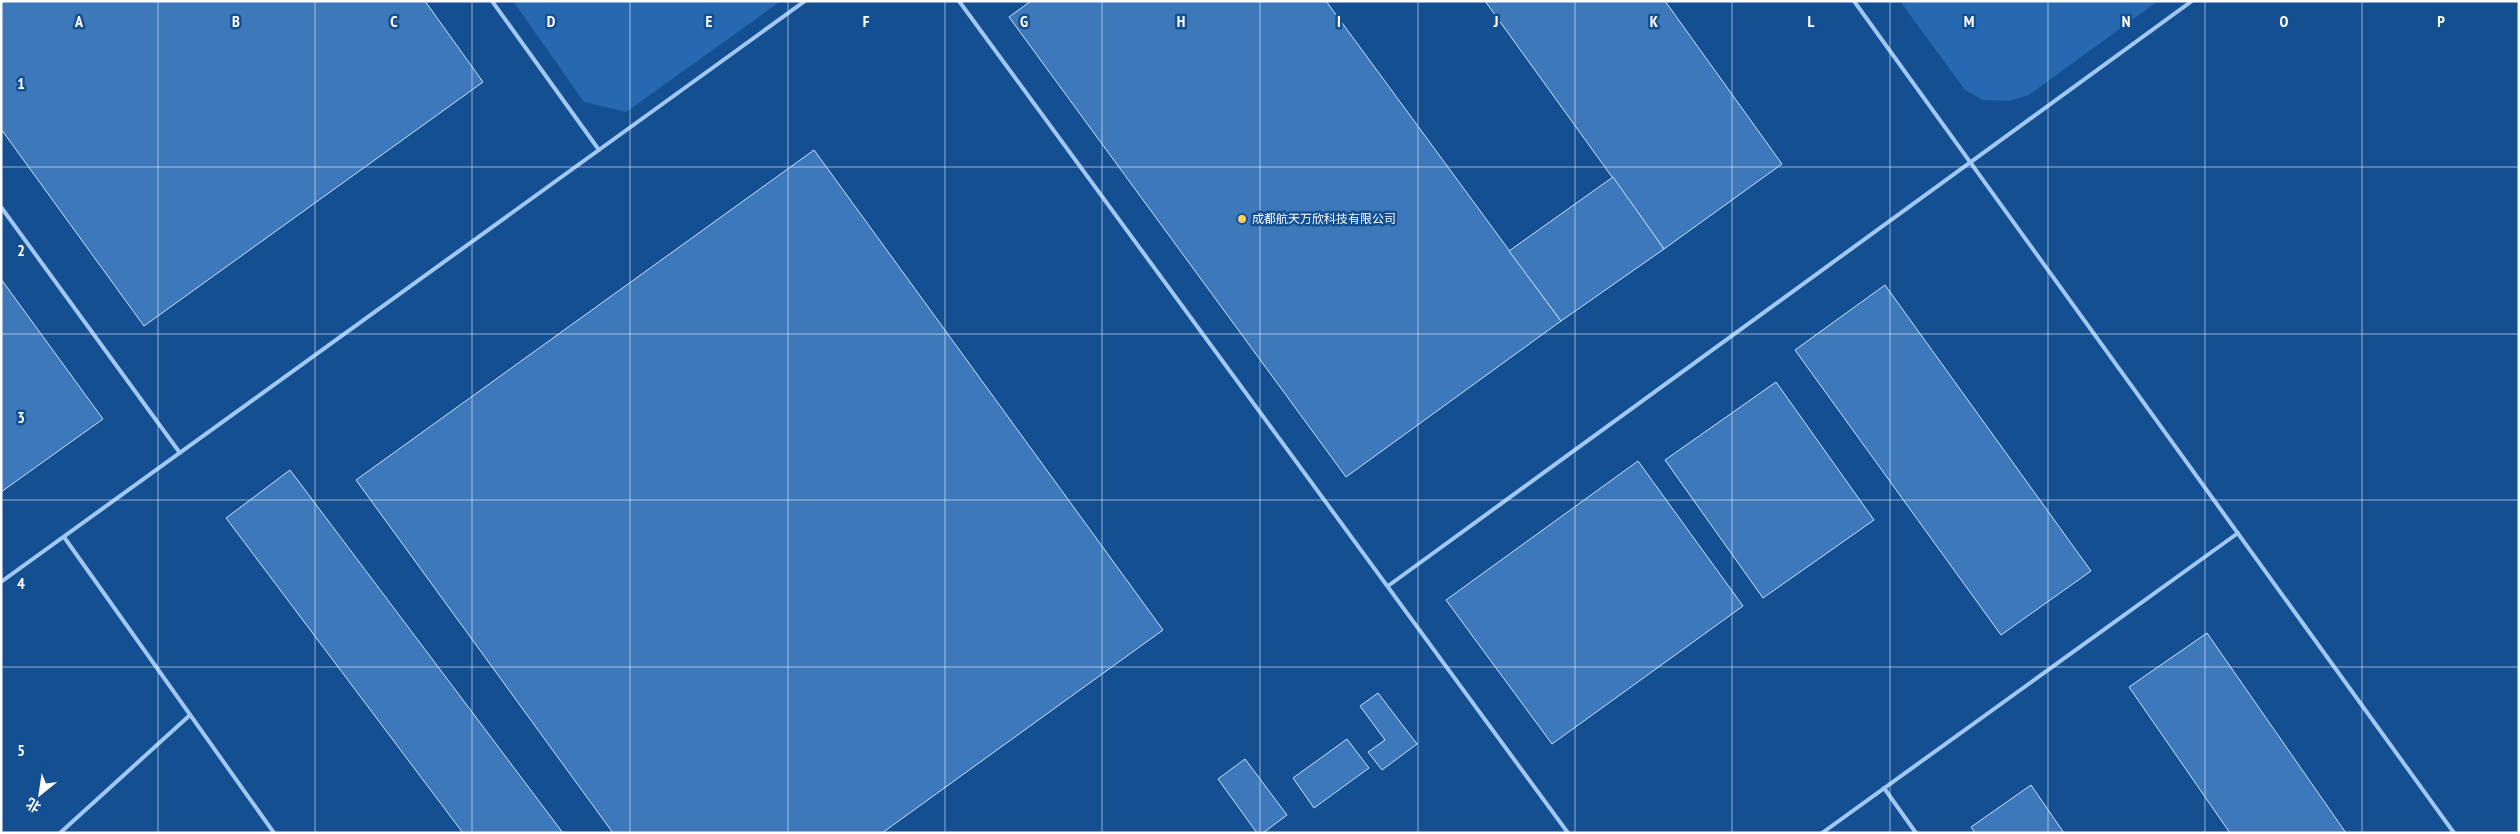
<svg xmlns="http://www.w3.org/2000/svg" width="2520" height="834" font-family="'PT Sans Narrow','Noto Sans SC',sans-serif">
	<rect width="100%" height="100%" fill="#144f92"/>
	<g fill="#2669b1">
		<polygon points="513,1 781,1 626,112 584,102"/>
		<polygon points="1900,1 2158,1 2029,95 2009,101 1983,100 1965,90"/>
	</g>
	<g fill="#3d78ba" stroke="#c8e2fc">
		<polygon points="1,1 425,1 483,82 144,326 1,129"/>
		<polygon points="1031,1 1326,1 1561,321 1346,477 1009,17"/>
		<polygon points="1485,1 1665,1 1782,164 1664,249"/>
		<polygon points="814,150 1163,630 882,833 613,833 356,480"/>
		<polygon points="1613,177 1664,249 1561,321 1509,251"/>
		<polygon points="1,279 103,419 1,492"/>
		<polygon points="1885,285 2091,571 2001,635 1795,350"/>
		<polygon points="1776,382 1874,520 1763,598 1665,460"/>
		<polygon points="1638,461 1743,606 1552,744 1446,600"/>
		<polygon points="290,470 563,833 463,833 226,518"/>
		<polygon points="2207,633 2346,833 2230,833 2129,687"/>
		<polygon points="1378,693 1417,744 1382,770 1368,752 1385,740 1360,706"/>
		<polygon points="1347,739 1369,768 1314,808 1293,778"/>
		<polygon points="1245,759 1287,815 1263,833 1257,833 1218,779"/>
		<polygon points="2031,785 2064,833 1975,833 1971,827"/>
	</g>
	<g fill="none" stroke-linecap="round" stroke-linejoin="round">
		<g stroke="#a1c8f2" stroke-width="4">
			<polyline points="492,1 599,150"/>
			<polyline points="959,1 1568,833"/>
			<polyline points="1854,1 2454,833"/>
			<polyline points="1,207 180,453"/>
			<polyline points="64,537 274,833"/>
			<polyline points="1,582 805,1"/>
			<polyline points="1388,586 2192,1"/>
			<polyline points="1884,788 1916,833"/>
			<polyline points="60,833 190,715"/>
			<polyline points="1822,833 2238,533"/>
		</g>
	</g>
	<path fill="none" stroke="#fff" stroke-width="1" stroke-opacity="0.55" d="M158 1V833M315 1V833M472 1V833M630 1V833M788 1V833M945 1V833M1102 1V833M1260 1V833M1418 1V833M1575 1V833M1732 1V833M1890 1V833M2048 1V833M2205 1V833M2362 1V833M1 167H2519M1 334H2519M1 500H2519M1 667H2519"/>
	<circle fill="#ffcc62" stroke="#144f92" stroke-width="2" cx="1242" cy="219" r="5"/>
	<g text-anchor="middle" stroke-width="5" stroke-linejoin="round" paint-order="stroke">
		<g font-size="12" fill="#fff" stroke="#144f92" text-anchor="start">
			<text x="1252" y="223">成都航天万欣科技有限公司</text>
		</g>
	</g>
	<g font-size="16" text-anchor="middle" font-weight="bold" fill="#fff" stroke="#144f92" stroke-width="5" stroke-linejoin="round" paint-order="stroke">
		<text x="79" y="27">A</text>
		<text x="236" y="27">B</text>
		<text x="394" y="27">C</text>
		<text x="551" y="27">D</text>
		<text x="709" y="27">E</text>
		<text x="866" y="27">F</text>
		<text x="1024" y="27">G</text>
		<text x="1181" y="27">H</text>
		<text x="1339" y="27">I</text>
		<text x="1496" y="27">J</text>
		<text x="1654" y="27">K</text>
		<text x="1811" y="27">L</text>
		<text x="1969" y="27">M</text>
		<text x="2126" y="27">N</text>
		<text x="2284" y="27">O</text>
		<text x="2441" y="27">P</text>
		<text x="21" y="89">1</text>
		<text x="21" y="256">2</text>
		<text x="21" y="423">3</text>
		<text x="21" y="589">4</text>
		<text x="21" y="756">5</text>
	</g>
	<rect width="2520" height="834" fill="none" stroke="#ffffff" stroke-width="5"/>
	<g transform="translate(40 794) rotate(210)" stroke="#144f92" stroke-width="4" paint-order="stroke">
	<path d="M0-4L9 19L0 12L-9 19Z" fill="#ffffff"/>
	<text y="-8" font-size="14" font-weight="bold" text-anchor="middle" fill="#ffffff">北</text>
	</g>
</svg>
